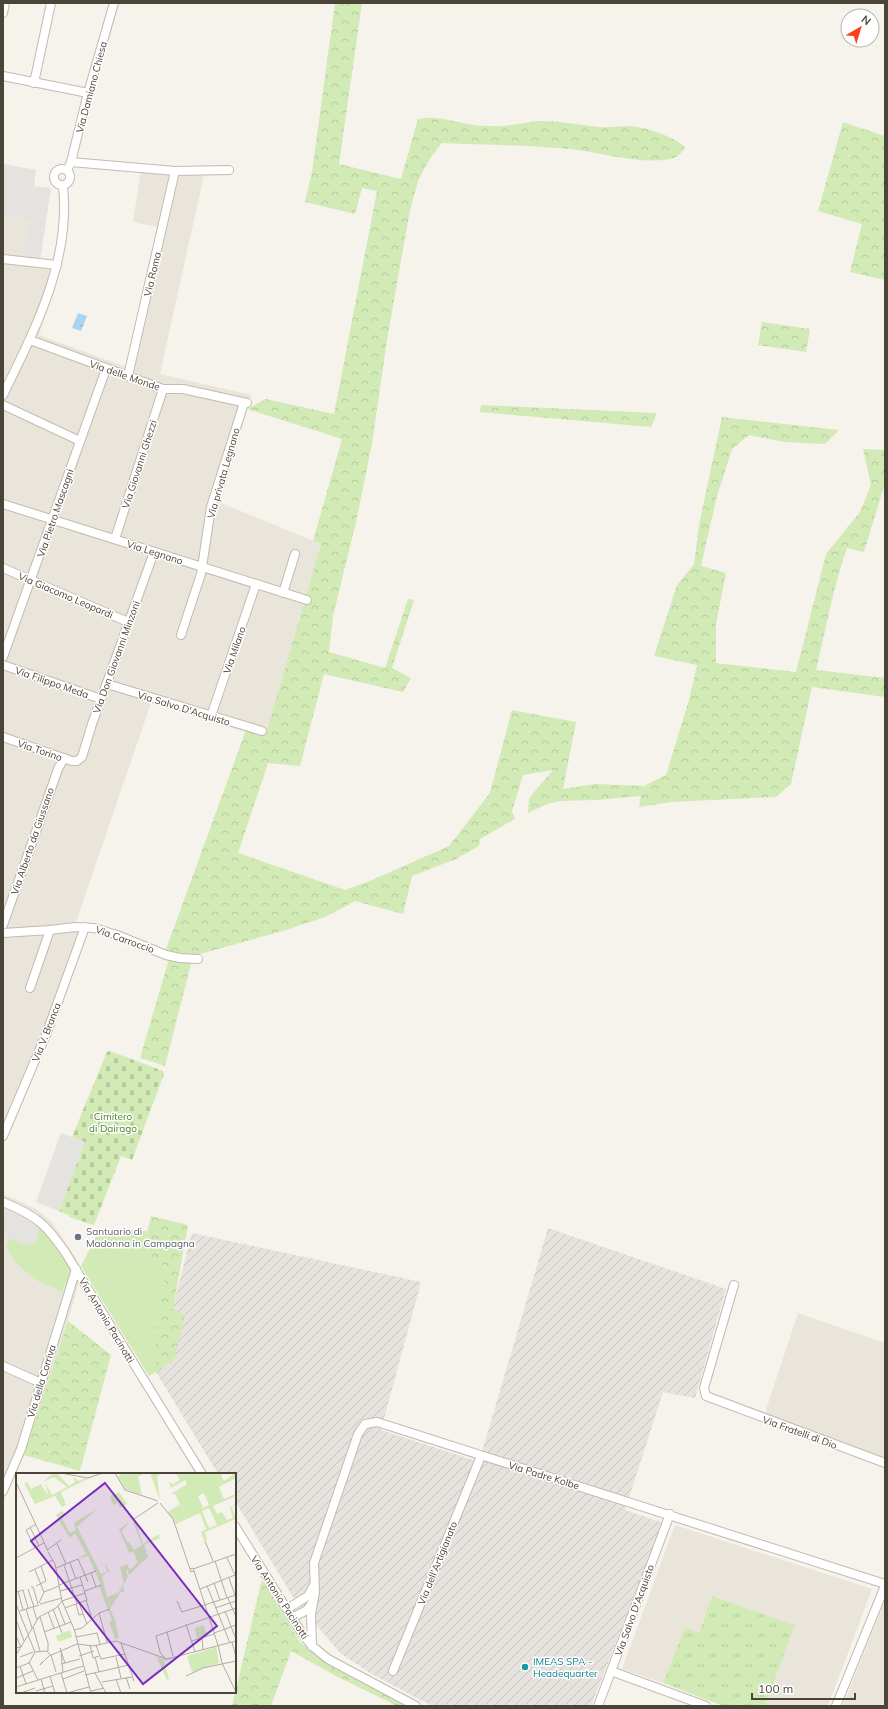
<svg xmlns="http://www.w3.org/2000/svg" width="888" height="1709" font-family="Mulish,sans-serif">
	<defs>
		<pattern id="industrial-furrows" width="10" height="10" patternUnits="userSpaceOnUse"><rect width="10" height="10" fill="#e6e2dd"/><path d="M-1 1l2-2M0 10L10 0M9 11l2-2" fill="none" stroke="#c7c3be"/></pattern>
		<pattern id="forest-crowns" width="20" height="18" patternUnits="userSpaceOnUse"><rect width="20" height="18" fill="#d2eab5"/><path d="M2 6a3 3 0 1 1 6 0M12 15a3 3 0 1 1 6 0" fill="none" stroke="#b6ca9c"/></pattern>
		<pattern id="cemetery-stones" width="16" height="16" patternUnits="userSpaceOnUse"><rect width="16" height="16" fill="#d2eab5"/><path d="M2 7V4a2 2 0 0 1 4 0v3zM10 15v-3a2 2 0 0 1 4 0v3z" fill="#b6ca9c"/></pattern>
		<pattern id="park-tufts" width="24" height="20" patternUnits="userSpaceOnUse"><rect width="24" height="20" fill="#d2eab5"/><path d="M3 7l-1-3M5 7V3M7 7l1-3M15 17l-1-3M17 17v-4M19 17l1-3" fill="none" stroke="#b6ca9c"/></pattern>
		<pattern id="water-ripples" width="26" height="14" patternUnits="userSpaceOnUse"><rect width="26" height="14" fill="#a9d4f2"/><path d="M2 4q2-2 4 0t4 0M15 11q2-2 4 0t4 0" fill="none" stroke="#8caec5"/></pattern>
	</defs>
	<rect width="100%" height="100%" fill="#f6f3ec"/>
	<g fill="#eae5da">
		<polygon points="141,170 204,175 160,374 251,395 221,503 321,544 267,730 252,732 151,703 76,922 85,924 47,1028 3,1132 3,216 30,221 40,261 62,264 39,335 126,367 158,227 133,222"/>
		<polygon points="3,1194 36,1209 52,1222 77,1260 72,1270 79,1282 68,1321 24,1455 3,1502"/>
		<polygon points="798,1313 885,1343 885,1458 765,1413"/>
		<polygon points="675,1525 872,1589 828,1706 765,1706 795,1625 712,1596 699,1633 685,1627 663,1683 622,1669"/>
		<polygon points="885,1600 885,1706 843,1706"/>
	</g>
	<polygon fill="url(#industrial-furrows)" points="548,1228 726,1289 695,1398 663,1392 625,1510 663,1523 591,1706 432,1706 372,1674 340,1653 293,1597 235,1501 235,1474 218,1474 156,1372 192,1233 421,1282 381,1430 479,1462"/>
	<g fill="#d2eab5">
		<polygon points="33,1219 48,1234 72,1270 68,1285 65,1284 62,1292 34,1279 15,1262 6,1246 10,1238 23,1244"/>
		<polygon points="100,1229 147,1231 142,1258 167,1267 156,1334 156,1372 149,1376 81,1266"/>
	</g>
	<g fill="url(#forest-crowns)">
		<path d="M335 3H362L339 164 401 179 418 119C439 115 449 121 469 124 477 126 485 126 493 126 509 127 525 122 541 121 560 121 580 125 599 127 609 128 619 126 629 126 645 127 673 136 685 147 681 154 677 158 669 159 639 165 600 152 570 149 527 145 484 145 442 143L431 157 423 171 418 181 410 210 387 340 372 444 356 522 333 616 329 652 385 668 408 599 414 600 392 668 411 678 403 692 324 674 300 766 268 763 238 853 345 890 372 880 449 846 490 793 512 710 576 722 563 789 595 784 644 786 666 775 689 700 697 665 654 656 677 585 694 564 699 525 722 417 839 430 825 444 784 442 749 435 732 449 717 496 701 566 726 573 716 624V663L796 672 826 554 860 512 871 485 863 449 885 450V483L864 552 847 548C833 587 826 629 816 670L885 678V697L812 687 791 784 776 797 671 802 639 807 641 796 596 800 560 801 547 804 528 813 529 798 553 770 523 775 512 811 515 819 480 839 479 846 456 859 412 876 403 914 355 901 325 917 286 930 193 956 165 1066 140 1058 169 959 165 952 246 730 252 732 267 730 321 544 313 541 342 439 247 409 266 399 334 414 377 191 362 188 355 214 305 202 312 172Z"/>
		<polygon points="843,122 885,136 885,280 850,272 862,224 818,211"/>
		<polygon points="762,322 810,329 806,352 758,345"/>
		<polygon points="481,405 657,413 651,427 480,412"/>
		<polygon points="151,1216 188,1225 173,1309 185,1315 174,1360 156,1372 156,1334 167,1267 141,1258"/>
		<polygon points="68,1321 111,1355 80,1471 24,1455"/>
		<polygon points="262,1579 300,1642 334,1668 413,1706 397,1706 336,1676 291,1651 271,1706 232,1706"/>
	</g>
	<polygon fill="url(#cemetery-stones)" points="110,1051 163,1071 164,1074 132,1160 121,1156 94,1225 69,1217 69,1215 59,1211 85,1142 72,1137 107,1052"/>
	<polygon fill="url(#park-tufts)" points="712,1596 795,1625 765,1706 723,1706 663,1683 685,1627 699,1633"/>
	<g fill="#e5e3e0">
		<polygon points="4,164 36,170 34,186 51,188 40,261 23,259 30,221 3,216"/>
		<polygon points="61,1133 85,1142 59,1211 36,1202"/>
		<polygon points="5,1206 33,1219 39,1230 38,1236 36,1241 29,1245 23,1244 3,1234 3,1210"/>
	</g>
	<polygon fill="url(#water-ripples)" points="78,313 87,316 81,331 72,328"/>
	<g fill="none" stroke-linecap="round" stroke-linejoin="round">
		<g stroke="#c2bbae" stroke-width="10">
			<g id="minor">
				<polyline points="3,13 5,3"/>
				<polyline points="3,76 88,93"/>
				<polyline points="34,83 51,3"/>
				<polyline points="71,162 175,171 229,170"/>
				<circle cx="62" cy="177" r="8"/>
				<polyline points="67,170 71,162 88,93 114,3"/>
				<polyline points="3,259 57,265"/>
				<polyline points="30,340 163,389 183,389 247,403"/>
				<polyline points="128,376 175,171"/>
				<path d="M3 395C35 329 71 261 63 186"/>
				<polyline points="3,405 80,441"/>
				<polyline points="3,504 307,600"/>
				<polyline points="115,539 163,389"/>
				<polyline points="3,568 128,622"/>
				<polyline points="283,593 295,554"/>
				<polyline points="181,635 201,574 211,507 244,403"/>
				<polyline points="3,657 106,369"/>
				<polyline points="3,665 101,699"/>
				<polyline points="107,684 262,731"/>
				<polyline points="211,716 256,584"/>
				<polyline points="3,737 72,761 77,761 82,757 92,724 154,552"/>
				<polyline points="3,925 58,769 64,758"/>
				<polyline points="3,933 50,930 75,927 94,928 117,935 166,955 180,958 198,959"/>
				<polyline points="30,988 50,930"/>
				<polyline points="3,1136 47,1032 85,927"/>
				<path d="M3 1202C36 1216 45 1223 65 1252L202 1474"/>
				<polyline points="734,1285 704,1388 706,1396 885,1463"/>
				<polyline points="3,1366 41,1383"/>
				<polyline points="3,1491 21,1449 76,1269"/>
				<polyline points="235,1526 301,1632 312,1646 328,1659 416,1706"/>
				<polyline points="287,1609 308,1596 313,1587"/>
				<polyline points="292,1618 307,1610 312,1603"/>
				<polyline points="312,1646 311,1614 315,1592 314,1563 358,1434 365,1424 377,1422 885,1584"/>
				<polyline points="393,1671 481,1456"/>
				<polyline points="611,1671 706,1706"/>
				<polyline points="598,1706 670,1514"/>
				<polyline points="836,1706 885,1586"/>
			</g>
		</g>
		<use href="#minor" stroke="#fff" stroke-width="8"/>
	</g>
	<circle fill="#6b7280" stroke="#fff" stroke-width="1.5" cx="78" cy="1237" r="4"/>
	<circle fill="#0f9aa8" stroke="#fff" stroke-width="1.5" cx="525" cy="1667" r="4"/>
	<g text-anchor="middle" stroke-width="3" stroke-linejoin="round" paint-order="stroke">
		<g font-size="10" fill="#4b4439" stroke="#fff">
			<text transform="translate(91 87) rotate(-75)" y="4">Via Damiano Chiesa</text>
			<text transform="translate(152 274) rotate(-77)" y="4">Via Roma</text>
			<text transform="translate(125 375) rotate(19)" y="4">Via delle Monde</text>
			<text transform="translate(139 464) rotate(-72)" y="4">Via Giovanni Ghezzi</text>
			<text transform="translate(223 473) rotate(-74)" y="4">Via privata Legnano</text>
			<text transform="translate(55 513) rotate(-71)" y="4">Via Pietro Mascagni</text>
			<text transform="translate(155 552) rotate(18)" y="4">Via Legnano</text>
			<text transform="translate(66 595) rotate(23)" y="4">Via Giacomo Leopardi</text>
			<text transform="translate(234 650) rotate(-71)" y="4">Via Milano</text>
			<text transform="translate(116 657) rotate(-70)" y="4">Via Don Giovanni Minzoni</text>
			<text transform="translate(52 682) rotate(19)" y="4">Via Filippo Meda</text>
			<text transform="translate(184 708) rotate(17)" y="4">Via Salvo D'Acquisto</text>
			<text transform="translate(40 750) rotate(19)" y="4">Via Torino</text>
			<text transform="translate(32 841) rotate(-71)" y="4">Via Alberto da Giussano</text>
			<text transform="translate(125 939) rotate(20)" y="4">Via Carroccio</text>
			<text transform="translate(46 1032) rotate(-69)" y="4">Via V. Branca</text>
			<text transform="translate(107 1320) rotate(59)" y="4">Via Antonio Pacinotti</text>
			<text transform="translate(41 1381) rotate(-73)" y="4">Via della Corriva</text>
			<text transform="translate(800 1432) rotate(20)" y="4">Via Fratelli di Dio</text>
			<text transform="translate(544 1475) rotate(17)" y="4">Via Padre Kolbe</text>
			<text transform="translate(437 1563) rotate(-68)" y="4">Via dell'Artigianato</text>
			<text transform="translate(280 1597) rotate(57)" y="4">Via Antonio Pacinotti</text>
			<text transform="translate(634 1610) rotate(-70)" y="4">Via Salvo D'Acquisto</text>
		</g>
		<g font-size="10" fill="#4a7f2a" stroke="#fff">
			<text x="113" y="1120">Cimitero<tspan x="113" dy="12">di Dairago</tspan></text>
		</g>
		<g font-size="10" fill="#5b616d" stroke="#fff" text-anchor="start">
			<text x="86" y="1235">Santuario di<tspan x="86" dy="12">Madonna in Campagna</tspan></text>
		</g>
		<g font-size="10" fill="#0d838f" stroke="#fff" text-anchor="start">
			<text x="533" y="1665">IMEAS SPA -<tspan x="533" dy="12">Headequarter</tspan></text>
		</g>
	</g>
	<g transform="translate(16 1473)">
		<rect width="220" height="220" fill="#f6f3ec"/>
		<path d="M106 0H129L122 4 126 22 109 16 102 4ZM25 11 31 25 22 28 15 16ZM165 33 171 45 162 48 154 37ZM200 174 203 190 176 199 171 183Z" fill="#d2eab5"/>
		<path d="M37 0 42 1 53 13 59 9 57 3 62 8 84 0 45 19 50 32 46 34 39 23 19 31 8 10 11 9 22 28 31 24 25 11 33 23 29 10 36 22 51 14 38 4 27 9ZM134 0H147L141 3 144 27ZM160 0H204L208 8 220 0V5L203 14 208 26 220 21V23L197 33 201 41 206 39 211 47 217 45 214 35 220 30 216 35 220 46 189 59 191 67 188 68 185 59 190 56 184 40 160 51 152 39 154 37 162 48 171 45 165 33 156 36 164 31 159 21H155L171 11 169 7 155 15 153 9 157 11 164 7ZM188 20 193 32 187 35 182 23ZM193 35 201 52 193 55 186 38ZM103 19 111 31 104 35 102 30 97 32 94 23ZM82 35 61 54 85 101 91 99 89 91 94 98 86 103 91 124 102 120 108 110 104 94 111 91 114 97 122 89 117 78 113 80 103 56 113 49 106 58 111 69H113L118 77 126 72 117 49 119 47 127 71 143 61 144 65 128 72 132 84 113 102 112 97 110 99 112 103 107 114 109 118 104 120 94 136 99 147 96 148 83 113 85 112 72 83 62 86 70 81 59 60 54 65 40 42 46 38 49 41 45 44 54 60 60 57 58 50ZM140 183 148 186 162 184 148 188 153 206 151 207Z" fill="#d2eab5" fill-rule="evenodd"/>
		<path d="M99 147 103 165 99 166 93 149Z" fill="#d2eab5"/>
		<path d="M188 152 191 163 181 166 179 155ZM54 157 56 164 42 169 40 163Z" fill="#d2eab5"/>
		<path fill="none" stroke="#b2ada4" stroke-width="1" d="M45 0 72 5 87 0M99 0 109 17 142 28M0 9 32 78M144 30 157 46 174 96M118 46 142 30M14 54 23 73M189 68 197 88M41 71 50 91M19 75 10 57 20 51M31 77 45 67M32 79 39 91 46 128 58 156 75 220M0 85 28 70M211 85 220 104M62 86 72 109M199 88 211 125M54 90 60 106M48 92 61 131M40 95 62 86M174 96 177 95 178 98 175 99ZM177 96 220 81M19 97 28 119 23 130M178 98 202 172 206 190 220 219M13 99 37 87M75 100 80 114M213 105 219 122M198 110 204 127M43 112 80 98M20 113 30 108 25 93M191 113 214 170M15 114H17L22 131M12 116 18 134M184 116 219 102M2 118 7 137M44 118 66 112M69 118 85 112M0 119 7 117 12 135M28 119 43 113M212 125 220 144M70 127 76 146M46 128 69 120M161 128 166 139 220 122M63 130 71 151M0 131 12 161M24 131 46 125M60 131 63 142 67 141M42 133 49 151M17 134 21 147M49 135 71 127 64 104M199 135 220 128M10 136 16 155M37 136 46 160M4 138 23 132M209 138 220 166M32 139 38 155M83 140 91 169M24 144 32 170V178M1 149 8 168M170 151 179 179M17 154 24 178M58 157 66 155 83 140 94 136M28 159 55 149M151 159 157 183M198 160 220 152M12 162 19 179M0 163 5 174 0 175M60 164 81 160 84 171M186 165 187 177M176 168 198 161M216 169 220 184M105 170 118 208M74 172 77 185 83 183M80 172 85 186 109 181M44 175 49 190M45 179 47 199M0 182 23 144 40 135 46 128M35 182 40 199M63 183 78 178M4 184 17 179M79 184 83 199M100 184 105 205M149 186 144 179 140 163 220 135M13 189 22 207M26 189 24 192 33 183 61 171 77 173 100 168 151 186 220 168M45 191 64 186M4 193 10 211M0 195 13 190 19 179 31 178 34 182M45 200 51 220M79 200 90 220M69 202 113 192M34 203 39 220M170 203 187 195 220 188M110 204 114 216M0 205 17 198M25 206 29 220M47 206 68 198M100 206 105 220M86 209 116 204M0 214 67 193M20 218 37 213M75 218 88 215M5 220 19 215M51 220 73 214"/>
		<path fill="#7b2cbf" fill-opacity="0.15" stroke="#7b2cbf" stroke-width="2" d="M89 10 201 153 127 211 15 68Z"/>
		<rect width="220" height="220" fill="none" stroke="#4b4439" stroke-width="2"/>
	</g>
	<rect width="888" height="1709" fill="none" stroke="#4b4439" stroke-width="8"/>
	<g transform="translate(860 28) rotate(38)"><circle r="19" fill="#ffffff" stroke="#b7b4b0"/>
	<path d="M0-3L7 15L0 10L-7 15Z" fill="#fc3f1d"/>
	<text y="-6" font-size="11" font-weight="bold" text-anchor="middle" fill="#4b4439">N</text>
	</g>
	<path d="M752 1693v6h103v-6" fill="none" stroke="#4b4439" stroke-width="2"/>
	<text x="758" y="1693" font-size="12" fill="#4b4439" stroke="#ffffff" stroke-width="3" paint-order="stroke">100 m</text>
</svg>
